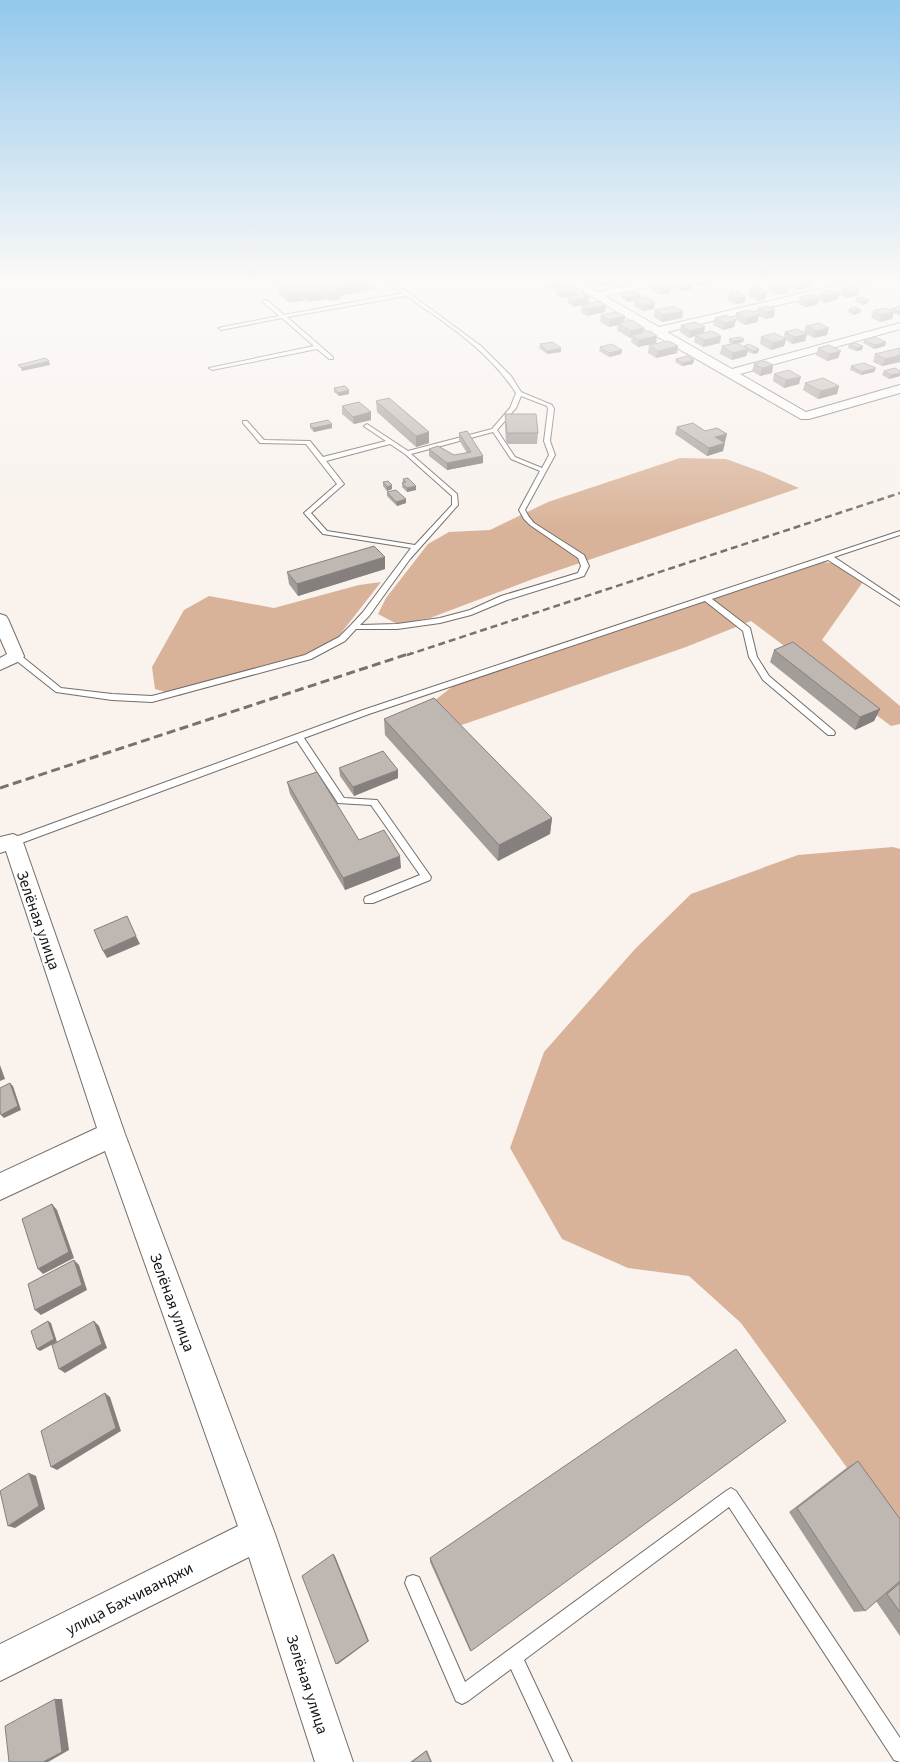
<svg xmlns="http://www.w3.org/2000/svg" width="900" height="1762" font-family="'Source Sans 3',sans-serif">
	<rect width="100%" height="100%" fill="#f9f2ed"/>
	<g fill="#d9b399">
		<polygon points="680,458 726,459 762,472 799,488 533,579 430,618 397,624 378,614 386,598 428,544 449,532 490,530 548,502"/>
		<polygon points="824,562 843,565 865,579 822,640 900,706 900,724 891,726 751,621 686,647 450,729 426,707 461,680"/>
		<polygon points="381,582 331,646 179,696 155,689 152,667 184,610 209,596 274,608 359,585"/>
		<polygon points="893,847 900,849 900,1540 741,1323 689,1276 628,1268 562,1239 510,1148 544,1052 635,949 691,894 798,855"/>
	</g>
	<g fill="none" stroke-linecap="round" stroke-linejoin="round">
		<g stroke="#746d69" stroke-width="2">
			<g id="service">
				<path d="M387 282H392L409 293 481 346 511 376 521 392 552 405 554 409 550 441 555 455 525 510 529 517 534 523 584 555 589 566 584 576 507 600 471 615 440 623 397 629H356L345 641 311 659 152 702 112 700 56 692 13 658V654H19L61 688 112 694 152 696 305 655 339 637 351 625 363 612 411 548 323 534 304 513 337 484 306 444 260 443 243 423V421H247L264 440 310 441 323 457 386 441 365 427 364 426 367 424 408 451 492 429 510 408 516 393C489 351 446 323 406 296L287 317 333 357V359H329L317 349 212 370 209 368 314 346 282 318 221 330 218 328 279 316 263 302V300H267L284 315 403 293ZM521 396 547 406 548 409 544 441 549 455 542 468 515 457 497 430 516 408ZM493 432 511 459 540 471 519 510 524 519 530 525 578 558 581 566 578 573 501 596 470 610 440 618 397 624 360 625 369 616 410 559 458 505 457 494 411 454ZM390 444 405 454 452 496V505L415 545 327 531 311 513 344 484 326 461Z"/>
				<polygon points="900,531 900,535 834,557 900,601 900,606 828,560 712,599 750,628 757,657 769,676 834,731 835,733 834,735 828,735 763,680 749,657 743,631 705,601 369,714 304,738 344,798 377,800 431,877 430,880 373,903 365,903 364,900 365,897 420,875 371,805 338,803 297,741 16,845 13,846 8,842 10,839 363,710"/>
				<polygon points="731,1488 736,1491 900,1738 900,1762 894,1760 729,1507 524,1660 572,1762 554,1762 511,1669 468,1701 462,1704 456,1701 405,1583 407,1577 413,1575 419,1577 465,1682 726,1491"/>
			</g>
		</g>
		<g stroke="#746d69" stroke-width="2">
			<g id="minor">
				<polygon points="568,282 580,282 597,292 645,282 664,282 659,285 605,296 659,327 850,282 867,282 862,285 667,332 732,369 900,323 900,329 740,374 806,412 900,385 900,393 809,419 801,419 651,333"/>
				<polygon points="0,614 6,616 8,619 24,656 22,660 0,670 0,658 7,654 0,638"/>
				<polygon points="13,834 20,837 23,842 125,1134 275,1534 353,1762 315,1762 249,1557 0,1681 0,1644 238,1526 105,1151 0,1200 0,1173 97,1128 6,851 0,853 0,837"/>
			</g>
		</g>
		<use href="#service" fill="#fff" fill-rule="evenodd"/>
		<use href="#minor" fill="#fff" fill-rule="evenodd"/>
		<polyline stroke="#76726f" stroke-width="2.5" stroke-dasharray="7 4" stroke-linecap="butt" points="407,655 900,493"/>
		<polyline stroke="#76726f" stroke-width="3" stroke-dasharray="9 4.5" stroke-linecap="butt" points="0,788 411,653"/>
	</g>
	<g fill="#a39d99">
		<polygon points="285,282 374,282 375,289 340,296 340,299 329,301 326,299 308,302 305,300 289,303 279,294 278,285 286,283"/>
		<polygon points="544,282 565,282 564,285 577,295 589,297 589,303 574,307 568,303 568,297 563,298 555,294 556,289 553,290 544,285"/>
		<polygon points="592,282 615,282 615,284 601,287"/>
		<polygon points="673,282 709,282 708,285 700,287 694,284 693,289 682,291 673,286"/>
		<polygon points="779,282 787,293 778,295 769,291 770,284"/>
		<polygon points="790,282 813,282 811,287 798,290 789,286"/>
		<polygon points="652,284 671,287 670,293 660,295 651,291"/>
		<polygon points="757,287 765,299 758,301 748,296 749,289"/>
		<polygon points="842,288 860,289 858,295 847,298 840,295"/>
		<polygon points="737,291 744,303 736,304 728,300 729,293"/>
		<polygon points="820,293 838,299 824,303 819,300 817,305 805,307 798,304 800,297 818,297"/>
		<polygon points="622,295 640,298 654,309 643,311 634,306 635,300 627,302 621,298"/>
		<polygon points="856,298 868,303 862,305 855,301"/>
		<polygon points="582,305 606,305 605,312 587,316 581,312"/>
		<polygon points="900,306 900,316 893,313 892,319 880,322 871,318 873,311 890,311 891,309"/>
		<polygon points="758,308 775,310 774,317 765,319 759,316 757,322 745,325 736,320 734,327 723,330 713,325 715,318 735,320 736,313 757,314"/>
		<polygon points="849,309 860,313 853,315 848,312"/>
		<polygon points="655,310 683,311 682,318 662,322 654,317"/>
		<polygon points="601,315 644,328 643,333 657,336 656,343 638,347 631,342 632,337 630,338 617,330 618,325 609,327 600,322"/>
		<polygon points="681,325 705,327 704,333 721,336 720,343 703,347 694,342 695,336 689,338 680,332"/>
		<polygon points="806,326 827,335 814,338 806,334 805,341 792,344 786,340 784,346 771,350 760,344 761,337 783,338 785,332 804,332"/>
		<polygon points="729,339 744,339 743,342 738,344 744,347 744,346 759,349 758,353 753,354 748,352 746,356 732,360 720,354 722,346 732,344 729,343"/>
		<polygon points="864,340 885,346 874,349 863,343"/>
		<polygon points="540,344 561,348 561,352 547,354 539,348"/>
		<polygon points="849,344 863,346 862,350 856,351 848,348"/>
		<polygon points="649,345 677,353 656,358 648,353"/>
		<polygon points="600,347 622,350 621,354 609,357 599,351"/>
		<polygon points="818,348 838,358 827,361 816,355"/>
		<polygon points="900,348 900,362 882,366 873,362 875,354"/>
		<polygon points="676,359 693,364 682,366 675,362"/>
		<polygon points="754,364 773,365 772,373 760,376 752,371"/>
		<polygon points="851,366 876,368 874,372 861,375 850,370"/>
		<polygon points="884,371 900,371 900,376 889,379 882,375"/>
		<polygon points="774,374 799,384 784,388 773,381"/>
		<polygon points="805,383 839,386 837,394 818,399 803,390"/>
		<polygon points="334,388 349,394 339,396 334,392"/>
		<polygon points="376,401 429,443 416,447 377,412"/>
		<polygon points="342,406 371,412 371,420 354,424 342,414"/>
		<polygon points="505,414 538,433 537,444 506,444 505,425"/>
		<polygon points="310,424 332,428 314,432 310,428"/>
		<polygon points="677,427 705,431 725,442 723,442 723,451 707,456 675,434"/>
		<polygon points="459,433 483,463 447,470 429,456 429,449 454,455 467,453 459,440"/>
		<polygon points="403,479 416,486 416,490 407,492 402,487"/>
		<polygon points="383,482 392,489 387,491 383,486"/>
		<polygon points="387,492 406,499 406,503 397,506 387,496"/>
		<polygon points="385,557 385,569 298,596 289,584 287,572"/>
		<polygon points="774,650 880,709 874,721 855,730 770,662"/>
		<polygon points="384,719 552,818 550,834 498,861 385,735"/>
		<polygon points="339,768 398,778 354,796 340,776"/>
		<polygon points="287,782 359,840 401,868 345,890 290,794"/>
		<polygon points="786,1421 470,1651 430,1562 430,1558"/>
		<polygon points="858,1461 900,1519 900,1636 876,1601 865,1611 854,1612 789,1512 849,1466"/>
		<polygon points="427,1750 432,1762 410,1762"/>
	</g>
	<g fill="#85807d">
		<polygon points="362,282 374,282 375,289 340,296 340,299 329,301 328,291 337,287"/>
		<polygon points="559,282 565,282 564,287 556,287 556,289 553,290 553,283"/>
		<polygon points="602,282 615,282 615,284 601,287"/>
		<polygon points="694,282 693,289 682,291 684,285"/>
		<polygon points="701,282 709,282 708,285 700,287"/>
		<polygon points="807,282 813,282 811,287 798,290 800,284"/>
		<polygon points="789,286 787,293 778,295 780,289"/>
		<polygon points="671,287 670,293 660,295 661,289"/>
		<polygon points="325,289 326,299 308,302 307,292"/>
		<polygon points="577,289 577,295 563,298 563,292"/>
		<polygon points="860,289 858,295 847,298 849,291"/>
		<polygon points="304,290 305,300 289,303 288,293"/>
		<polygon points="767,292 765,299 758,301 759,294"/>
		<polygon points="840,293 838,299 824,303 826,296"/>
		<polygon points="641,295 640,299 627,302 627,298"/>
		<polygon points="746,296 744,303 736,304 738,298"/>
		<polygon points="589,297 589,303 574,307 574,300"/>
		<polygon points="819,298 817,305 805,307 807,301"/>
		<polygon points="869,300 868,303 862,305 863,301"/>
		<polygon points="655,302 654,309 643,311 644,305"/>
		<polygon points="606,305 605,312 587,316 588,309"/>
		<polygon points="775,310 774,317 765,319 767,312"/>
		<polygon points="861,310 860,313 853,315 854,311"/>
		<polygon points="683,311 682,318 662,322 663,315"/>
		<polygon points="894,312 892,319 880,322 882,315"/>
		<polygon points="759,315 757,322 745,325 747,318"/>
		<polygon points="625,316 624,323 618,323 618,325 609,327 609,320"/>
		<polygon points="736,320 734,327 723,330 725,323"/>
		<polygon points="705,327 703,334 695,335 695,336 689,338 690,331"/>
		<polygon points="644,328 643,335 632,335 632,337 630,338 631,331"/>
		<polygon points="829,328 827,335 814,338 816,331"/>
		<polygon points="807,334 805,341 792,344 794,337"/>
		<polygon points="657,336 656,343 638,347 639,340"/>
		<polygon points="721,336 720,343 703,347 704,340"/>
		<polygon points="744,339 743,342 733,345 734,341"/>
		<polygon points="786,339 784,346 771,350 773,343"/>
		<polygon points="886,342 885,346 874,349 875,345"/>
		<polygon points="678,346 677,353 656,358 658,351"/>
		<polygon points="863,346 862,350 856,351 857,348"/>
		<polygon points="561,348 561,352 547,354 547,351"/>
		<polygon points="748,349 746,356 732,360 733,353"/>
		<polygon points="759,349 758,353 753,354 753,351"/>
		<polygon points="622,350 621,354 609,357 609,353"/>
		<polygon points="841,351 838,358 827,361 829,354"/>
		<polygon points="900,355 900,362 882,366 885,359"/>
		<polygon points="694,360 693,364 682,366 683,363"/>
		<polygon points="49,361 50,365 22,371 21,368"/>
		<polygon points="773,365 772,373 760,376 762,368"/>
		<polygon points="876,368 874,372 861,375 862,372"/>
		<polygon points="900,373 900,376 889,379 891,375"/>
		<polygon points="801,377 799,384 784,388 786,380"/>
		<polygon points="839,386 837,394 818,399 821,391"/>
		<polygon points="349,390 349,394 339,396 338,393"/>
		<polygon points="371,412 371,420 354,424 353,417"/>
		<polygon points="332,424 332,428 314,432 313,428"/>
		<polygon points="429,432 429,443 416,447 416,436"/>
		<polygon points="727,434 725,442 714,445 715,437"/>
		<polygon points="725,443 723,451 707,456 709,448"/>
		<polygon points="483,456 483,463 447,470 447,463"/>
		<polygon points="392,485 392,489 387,491 387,487"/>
		<polygon points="416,486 416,490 407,492 407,488"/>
		<polygon points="406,499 406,503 397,506 396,502"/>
		<polygon points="385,557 385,569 298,596 297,584"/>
		<polygon points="880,709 874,721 855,730 860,717"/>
		<polygon points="398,770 398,778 354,796 353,787"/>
		<polygon points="552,818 550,834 498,861 499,845"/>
		<polygon points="400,856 401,868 345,890 343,878"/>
		<polygon points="136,936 140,944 107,958 103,951"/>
		<polygon points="0,1065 5,1079 0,1081"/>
		<polygon points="10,1083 13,1086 21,1110 4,1118 1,1115"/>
		<polygon points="52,1204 57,1210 74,1258 43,1274 38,1269"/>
		<polygon points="74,1260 79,1265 87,1290 41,1315 35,1310"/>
		<polygon points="48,1321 51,1323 57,1342 40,1351 37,1349"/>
		<polygon points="94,1321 99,1326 107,1348 65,1373 59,1369"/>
		<polygon points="105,1393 110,1397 121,1431 57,1470 51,1467"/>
		<polygon points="29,1473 36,1476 45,1509 15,1528 8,1526"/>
		<polygon points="333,1554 335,1556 369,1641 338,1664 336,1664"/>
		<polygon points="55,1699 62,1699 69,1750 48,1762 43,1762"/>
	</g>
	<g fill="#beb7b2" stroke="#85807d">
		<polygon points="290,282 362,282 337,287 340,289 328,291 325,289 307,292 304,290 288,293 278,285"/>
		<polygon points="662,282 671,287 661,289 652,284"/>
		<polygon points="678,282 694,282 684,285"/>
		<polygon points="779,282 789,286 780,289 770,284"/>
		<polygon points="796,282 807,282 800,284"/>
		<polygon points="570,284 577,289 563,292 556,287"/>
		<polygon points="853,285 860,289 849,291 842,288"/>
		<polygon points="757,287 767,292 759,294 749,289"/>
		<polygon points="834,290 840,293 826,296 820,293"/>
		<polygon points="737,291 746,296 738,298 729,293"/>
		<polygon points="635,292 641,295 627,298 622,295"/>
		<polygon points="583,293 589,297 574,300 568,296"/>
		<polygon points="812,294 819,298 807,301 800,297"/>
		<polygon points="645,297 655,302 644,305 635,299"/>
		<polygon points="862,297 869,300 863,301 856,298"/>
		<polygon points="600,301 606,305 588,309 582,305"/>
		<polygon points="674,306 683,311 663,315 655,310"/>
		<polygon points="767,306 775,310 767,312 758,308"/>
		<polygon points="900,306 900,312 891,309"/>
		<polygon points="856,307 861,310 854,311 849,309"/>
		<polygon points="885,308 894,312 882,315 873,311"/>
		<polygon points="748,310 759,315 747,318 736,313"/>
		<polygon points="616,312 625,316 609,320 601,315"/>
		<polygon points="726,315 736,320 725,323 715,318"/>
		<polygon points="632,320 644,328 631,331 618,323"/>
		<polygon points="695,322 705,327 690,331 681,325"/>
		<polygon points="819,323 829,328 816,331 806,326"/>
		<polygon points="797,329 807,334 794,337 785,332"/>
		<polygon points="650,331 657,336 639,340 632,335"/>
		<polygon points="712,331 721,336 704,340 695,335"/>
		<polygon points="774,333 786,339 773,343 761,337"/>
		<polygon points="740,337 744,339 734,341 729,339"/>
		<polygon points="875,337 886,342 875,345 864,340"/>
		<polygon points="669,341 678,346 658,351 649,345"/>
		<polygon points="553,342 561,348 547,351 540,344"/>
		<polygon points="737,343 748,349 733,353 722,346"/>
		<polygon points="855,343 863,346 857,348 849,344"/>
		<polygon points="612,344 622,350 609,353 600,347"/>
		<polygon points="749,344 759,349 753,351 744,346"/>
		<polygon points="829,345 841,351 829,354 818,348"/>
		<polygon points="900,348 900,355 885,359 875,354"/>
		<polygon points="687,356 694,360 683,363 676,359"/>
		<polygon points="46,358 49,361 21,368 18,365"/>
		<polygon points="765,361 773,365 762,368 754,364"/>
		<polygon points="864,363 876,368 862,372 851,366"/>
		<polygon points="895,368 900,371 900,373 891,375 884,371"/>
		<polygon points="789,370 801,377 786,380 774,374"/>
		<polygon points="823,378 839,386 821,391 805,383"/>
		<polygon points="345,386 349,390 338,393 334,388"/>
		<polygon points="389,398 429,432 416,436 376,401"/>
		<polygon points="359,402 371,412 353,417 342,406"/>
		<polygon points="505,414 536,414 538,433 507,433"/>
		<polygon points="328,420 332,424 313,428 310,424"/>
		<polygon points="693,423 705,431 717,428 727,434 715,437 725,443 709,448 677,427"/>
		<polygon points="467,431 483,456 447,463 429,449 438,446 454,455 471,452 459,433"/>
		<polygon points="408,478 416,486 407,488 402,483 406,482 403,479"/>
		<polygon points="388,481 392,485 387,487 383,482"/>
		<polygon points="396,490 406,499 396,502 387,492"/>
		<polygon points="374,546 385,557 297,584 287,572"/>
		<polygon points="793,642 880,709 860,717 774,650"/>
		<polygon points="434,698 552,818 499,845 384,719"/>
		<polygon points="383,751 398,770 353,787 339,768"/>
		<polygon points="317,772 359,840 384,830 400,856 343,878 287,782"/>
		<polygon points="127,916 136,936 103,951 94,930"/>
		<polygon points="10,1083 18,1106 1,1115 0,1111 0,1088"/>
		<polygon points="52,1204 69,1252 38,1269 22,1219"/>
		<polygon points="74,1260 82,1285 35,1310 28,1284"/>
		<polygon points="48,1321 54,1339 37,1349 31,1331"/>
		<polygon points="94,1321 102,1344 59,1369 52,1345"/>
		<polygon points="736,1349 786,1421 471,1651 430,1558"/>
		<polygon points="105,1393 116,1428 51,1467 41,1431"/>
		<polygon points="858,1461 900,1519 900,1581 865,1611 797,1508"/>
		<polygon points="29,1473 39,1506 8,1526 0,1491"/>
		<polygon points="333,1554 368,1641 336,1664 302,1576"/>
		<polygon points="900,1583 900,1612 887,1594"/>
		<polygon points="55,1699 62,1752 43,1762 9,1762 5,1726"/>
		<polygon points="426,1751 431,1762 412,1762"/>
	</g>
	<linearGradient id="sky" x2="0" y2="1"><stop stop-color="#92c8ec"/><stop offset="0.53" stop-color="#fcf9f7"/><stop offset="1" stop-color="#fcf9f7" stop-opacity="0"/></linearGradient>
	<rect width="900" height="529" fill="url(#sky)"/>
	<g text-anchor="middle" stroke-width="4.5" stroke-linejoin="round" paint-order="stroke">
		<g font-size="16" fill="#181614" stroke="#fff">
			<text transform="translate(39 920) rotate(71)" y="6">Зелёная улица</text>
			<text transform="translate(173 1302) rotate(70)" y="6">Зелёная улица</text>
			<text transform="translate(129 1598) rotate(-27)" y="6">улица Бахчиванджи</text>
			<text transform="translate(308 1684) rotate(72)" y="6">Зелёная улица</text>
		</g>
	</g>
</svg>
